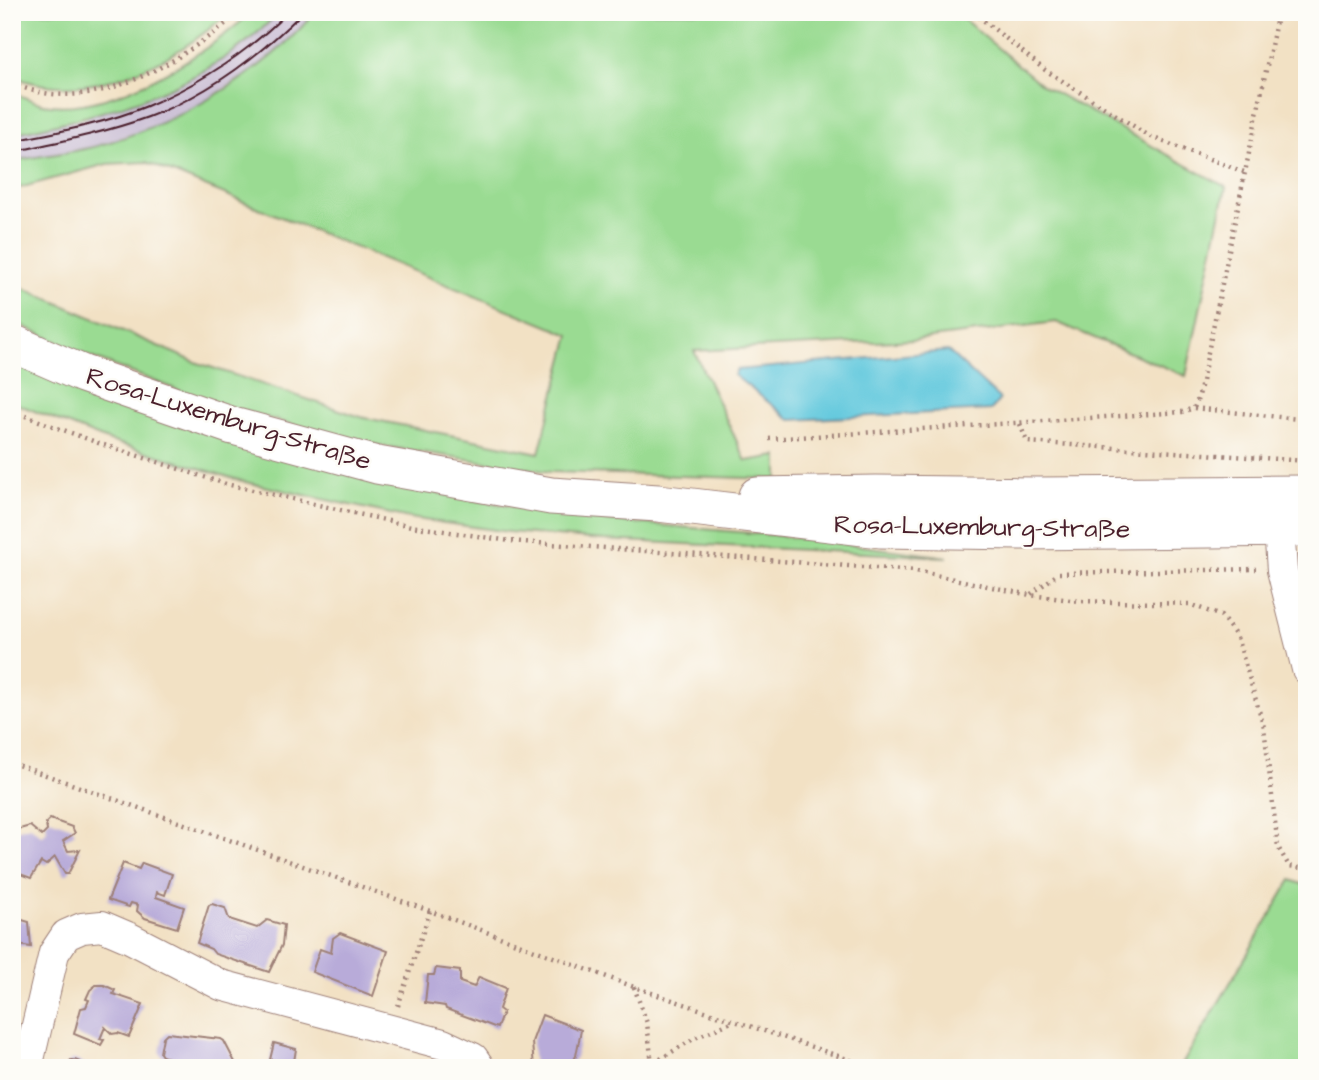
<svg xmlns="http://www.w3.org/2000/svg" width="1319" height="1080" font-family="'Architects Daughter',sans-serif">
	<rect width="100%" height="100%" fill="#fdfcf7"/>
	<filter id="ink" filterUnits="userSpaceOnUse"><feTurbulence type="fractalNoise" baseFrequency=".0143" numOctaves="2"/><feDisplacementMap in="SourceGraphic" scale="14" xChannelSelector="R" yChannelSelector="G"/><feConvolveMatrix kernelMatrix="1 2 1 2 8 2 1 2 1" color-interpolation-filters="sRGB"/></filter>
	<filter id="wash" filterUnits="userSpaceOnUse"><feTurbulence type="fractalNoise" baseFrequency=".00686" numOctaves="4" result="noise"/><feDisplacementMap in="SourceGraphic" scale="28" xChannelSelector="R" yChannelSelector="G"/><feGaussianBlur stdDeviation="1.57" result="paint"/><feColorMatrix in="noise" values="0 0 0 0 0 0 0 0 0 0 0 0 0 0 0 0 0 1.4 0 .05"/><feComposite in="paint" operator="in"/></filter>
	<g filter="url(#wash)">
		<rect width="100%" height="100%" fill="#f2e1c4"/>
		<polygon fill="#cbbfd5" points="279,12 315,12 300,30 262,64 200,104 149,128 95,146 12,161 12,134 85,119 267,25"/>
		<g fill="#9adb92" stroke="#727d5e" stroke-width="2">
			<path d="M12 12H229C174 63 87 107 12 76Z"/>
			<path d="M252 12H279C208 88 111 113 12 134V92C22 96 32 101 43 104 109 117 205 54 252 12Z"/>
			<path d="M315 12H955L1042 85 1226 187 1186 376 1056 322 915 340 694 351 746 461 778 456V479L550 472 357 442 212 403 88 356 12 321V283L195 362 361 417 539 453 570 335 146 162 107 164 12 190V161C40 156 70 153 97 146 179 122 260 78 315 12Z"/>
			<polygon points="12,360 376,482 577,518 773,535 948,557 603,540 509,532 409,518 245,482 107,440 12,402"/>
			<polygon points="1291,880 1307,886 1307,1068 1180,1068"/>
		</g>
		<polygon fill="#60c8dd" stroke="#557484" stroke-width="2" points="948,351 1000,399 991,410 791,420 734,375 737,370"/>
		<g id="blocks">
			<g fill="#b8abd9">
				<polygon points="50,819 72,827 75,833 63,841 68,851 80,850 68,874 65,874 55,857 46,865 41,862 31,878 12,871 12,825 16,830 30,826 42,836 47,831 46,823"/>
				<polygon points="123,863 139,869 142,863 172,874 165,895 157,892 156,897 184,907 177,928 145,918 137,911 138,905 131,903 129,907 108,900"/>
				<polygon points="212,904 225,908 229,919 257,928 267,920 284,925 282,945 269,972 215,954 211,949 197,943 209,905"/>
				<polygon points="12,917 29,922 31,947 12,944"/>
				<polygon points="340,933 388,951 373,996 312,972 320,949 331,953 333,938"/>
				<polygon points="436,968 460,971 460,982 474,987 479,977 506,988 499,1009 503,1012 497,1028 446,1009 445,1006 425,1003 428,975 434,975"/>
				<polygon points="96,985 104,985 115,990 113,994 143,1004 129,1037 118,1033 112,1034 105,1027 100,1039 104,1040 101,1045 74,1034 81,1008 86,1007 89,1000 86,999 90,990"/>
				<polygon points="542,1015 581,1030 576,1056 569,1068 534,1068 532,1042"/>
				<polygon points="167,1033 221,1039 224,1041 238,1068 197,1068 162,1056 160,1053 163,1037"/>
				<polygon points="274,1043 296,1049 293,1068 268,1068"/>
				<polygon points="71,1060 75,1060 95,1068 65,1068"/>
			</g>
		</g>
	</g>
	<g filter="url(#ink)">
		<use href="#blocks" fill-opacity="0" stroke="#9e8078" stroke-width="2"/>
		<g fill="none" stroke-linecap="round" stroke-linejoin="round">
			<g stroke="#9e8078" stroke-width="32">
				<g id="minor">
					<polyline points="1289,508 1279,528 1282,570 1307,669"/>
					<polyline points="27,1068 54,953 66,935 82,928 102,926 130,938 221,985 443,1044 473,1058 480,1068"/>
				</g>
			</g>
			<g stroke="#9e8078" stroke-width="39">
				<g id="major">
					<polyline points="12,343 83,374 233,426 377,465 551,496 658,503 881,529 1021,531 1307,528"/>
					<polyline points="757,496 876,494 1038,496 1307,494"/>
				</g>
			</g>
			<g stroke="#9e8078" stroke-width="4.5" stroke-dasharray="2 5" stroke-linecap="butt">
				<polyline points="973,12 1045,70 1151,137 1244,172"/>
				<path d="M12 83C91 120 180 62 240 12"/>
				<polyline points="1194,408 1307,420"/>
				<polyline points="12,411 101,444 226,484 411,526 510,541 916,571 1030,595 1079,601 1189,604 1221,616 1237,637 1264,727 1278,847 1289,866 1307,869"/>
				<polyline points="1020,424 1027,442 1307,461"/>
				<polyline points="769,439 1182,412 1194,408 1199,396 1278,12"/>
				<polyline points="1031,594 1059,573 1256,569"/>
				<polyline points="12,763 430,911 634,987 874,1068"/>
				<polyline points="634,987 647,1023 652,1064"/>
				<polyline points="398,1006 430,911"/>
				<polyline points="650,1068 652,1064 695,1038 734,1021"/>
			</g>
			<use href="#minor" stroke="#fff" stroke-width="30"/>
			<use href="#major" stroke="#fff" stroke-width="37"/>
			<g stroke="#4a1f2b" stroke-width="2">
				<path d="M12 141C57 132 104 124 147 106 199 84 248 52 288 12"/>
				<path d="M12 152C58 142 104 133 148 117 207 95 259 56 303 12"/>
			</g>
		</g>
	</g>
	<g text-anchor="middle" stroke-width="5" stroke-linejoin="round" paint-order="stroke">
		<g font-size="26" fill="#4a1f2b" stroke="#fdfcf7">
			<text transform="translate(229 418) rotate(17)" y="9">Rosa-Luxemburg-Straße</text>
			<text transform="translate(982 526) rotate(1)" y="9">Rosa-Luxemburg-Straße</text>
		</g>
	</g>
	<rect width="1319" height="1080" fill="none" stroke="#fdfcf7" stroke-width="42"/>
</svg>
